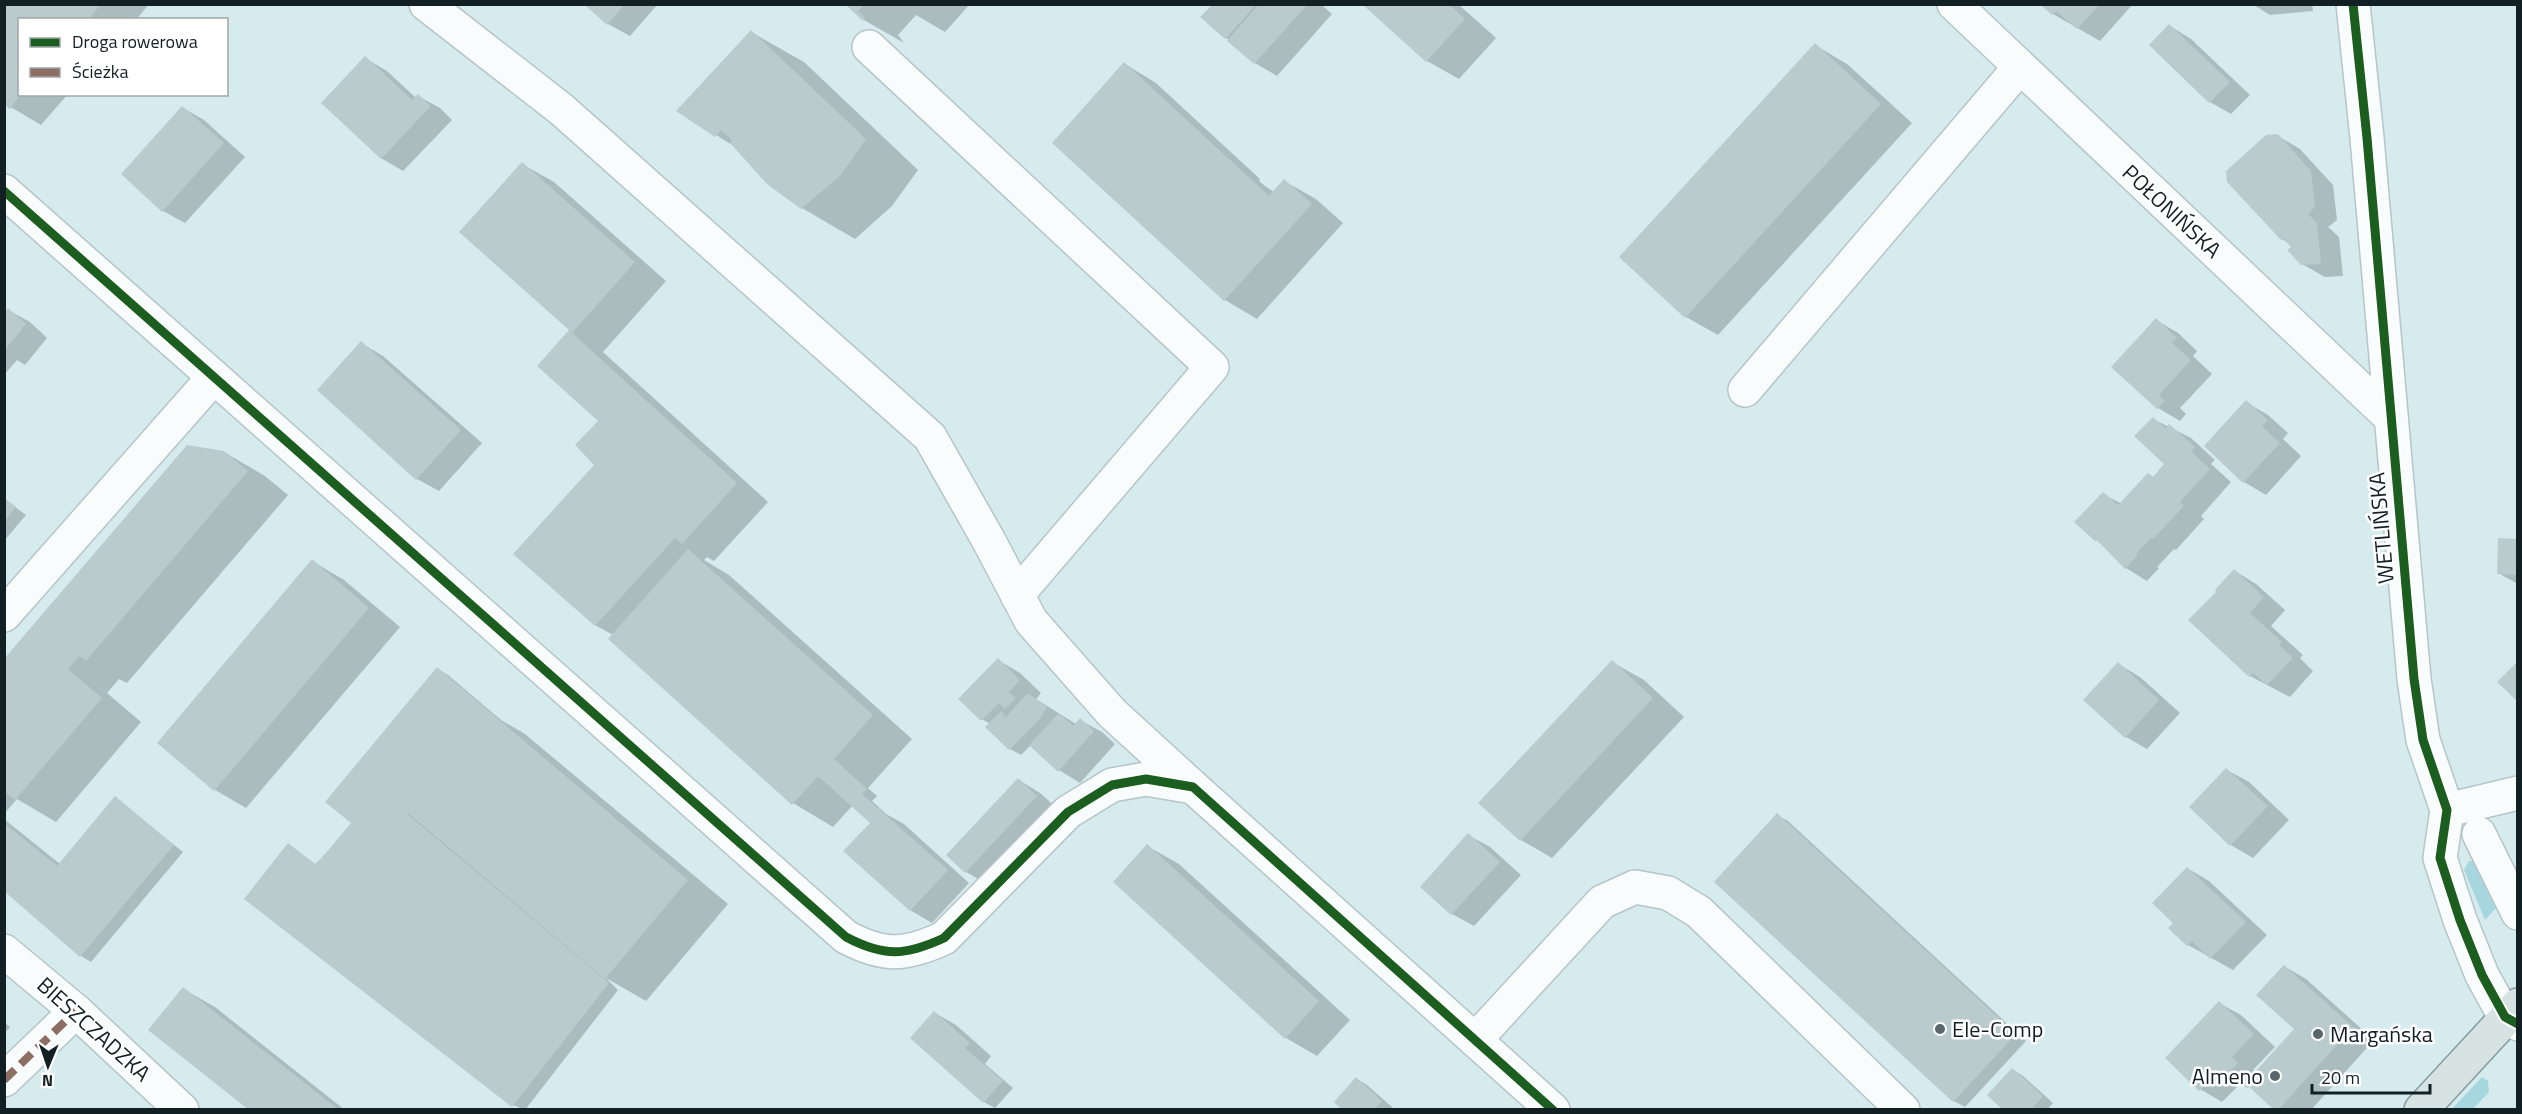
<svg xmlns="http://www.w3.org/2000/svg" width="2522" height="1114" font-family="'Titillium Web',sans-serif">
	<rect width="100%" height="100%" fill="#d6ebee"/>
	<g fill="#a7d7de">
		<polygon points="2469,861 2474,861 2499,905 2485,920 2464,870"/>
		<polygon points="2482,1077 2488,1081 2489,1092 2473,1109 2452,1109"/>
	</g>
	<g fill="#0003">
		<polygon points="4,4 149,4 136,20 20,20 20,94 68,94 41,125 9,106"/>
		<polygon points="587,4 658,4 630,36 608,24"/>
		<polygon points="847,4 970,4 945,32 916,15 898,35 904,43 864,20"/>
		<polygon points="1214,4 1321,4 1332,14 1277,76 1255,63 1202,17"/>
		<polygon points="1364,4 1458,4 1496,38 1459,79 1427,61"/>
		<polygon points="2042,4 2133,4 2100,41 2053,14"/>
		<polygon points="2252,4 2312,4 2313,11 2270,15"/>
		<polygon points="2170,26 2191,39 2250,95 2231,114 2210,102"/>
		<polygon points="751,32 804,62 918,170 892,206 855,239 802,208 737,148 678,111"/>
		<polygon points="1815,45 1847,64 1912,123 1718,335 1686,317 1621,257"/>
		<polygon points="365,58 387,71 416,98 418,96 440,108 452,120 403,171 381,158"/>
		<polygon points="1125,64 1156,83 1260,179 1259,181 1265,186 1274,192 1284,181 1316,199 1343,223 1257,319 1225,300 1171,252"/>
		<polygon points="183,108 204,120 245,157 185,223 163,211 123,174"/>
		<polygon points="2278,136 2300,149 2333,185 2337,220 2328,227 2339,237 2343,276 2325,277 2302,264 2293,247 2282,239"/>
		<polygon points="522,164 554,182 666,281 603,352 768,502 714,561 707,557 704,560 729,575 912,739 868,788 877,796 872,801 886,814 904,824 969,883 932,923 910,910 872,822 853,805 833,827 793,803 613,635 595,625 596,465 600,420 539,366 572,330"/>
		<polygon points="8,310 30,322 47,338 25,365 17,360 4,375 4,314"/>
		<polygon points="2156,320 2178,333 2197,351 2193,356 2212,374 2180,408 2186,414 2180,421 2158,408 2113,367"/>
		<polygon points="361,343 383,356 482,443 439,491 417,479"/>
		<polygon points="2246,402 2268,415 2288,433 2283,439 2301,456 2266,495 2244,482 2206,446"/>
		<polygon points="2153,419 2191,438 2215,460 2211,464 2231,482 2201,516 2204,519 2176,550 2174,549 2157,567 2159,568 2147,581 2126,568 2097,540 2103,494 2122,504 2154,478 2166,464"/>
		<polygon points="224,452 265,476 288,495 127,683 119,679 107,693 141,722 56,822 17,799 4,814 4,661"/>
		<polygon points="4,499 26,515 4,541"/>
		<polygon points="2518,540 2518,584 2498,573"/>
		<polygon points="312,561 344,580 400,627 246,808 215,790"/>
		<polygon points="2235,571 2256,584 2285,610 2271,626 2303,655 2300,658 2313,671 2290,697 2250,676 2219,591"/>
		<polygon points="998,660 1020,673 1041,693 1036,699 1076,724 1080,720 1102,732 1115,744 1080,783 1059,770 1031,745 1021,755 1010,749 988,727 990,724 982,719"/>
		<polygon points="1612,662 1644,680 1684,717 1552,858 1521,840"/>
		<polygon points="2118,664 2140,677 2180,713 2147,749 2126,737"/>
		<polygon points="438,669 448,675 501,720 525,734 728,904 646,1001 606,978 618,990 525,1110 513,1105 246,899 288,845 317,865 353,823"/>
		<polygon points="2227,770 2249,782 2289,820 2253,858 2231,845 2191,807"/>
		<polygon points="1019,780 1040,793 1058,809 987,884 966,872"/>
		<polygon points="115,798 183,852 91,962 81,956 4,889 4,819 60,864"/>
		<polygon points="1777,815 1788,821 2026,1041 1965,1107 1954,1101 1716,882"/>
		<polygon points="1468,835 1490,847 1521,875 1474,926 1452,914 1422,887"/>
		<polygon points="1147,846 1179,864 1350,1020 1317,1056 1286,1038"/>
		<polygon points="2187,868 2209,881 2267,935 2233,970 2188,945 2175,923"/>
		<polygon points="2284,966 2306,979 2374,1040 2311,1110 2277,1110 2250,1086 2248,1088 2240,1084 2222,1102 2200,1089 2219,1003 2241,1015 2275,1047 2253,1070 2256,1073 2296,1029"/>
		<polygon points="183,989 215,1007 345,1110 252,1110"/>
		<polygon points="935,1013 956,1025 991,1056 985,1064 1013,1088 995,1108 984,1102 947,1070"/>
		<polygon points="4,1022 10,1027 4,1034"/>
		<polygon points="2012,1069 2023,1076 2053,1103 2047,1110 2005,1110"/>
		<polygon points="1357,1079 1367,1085 1392,1107 1390,1110 1344,1110"/>
	</g>
	<g fill="#bacbce">
		<polygon points="4,4 101,4 88,20 20,20 20,95 10,109 4,104"/>
		<polygon points="584,4 625,4 607,25"/>
		<polygon points="845,4 865,4 858,11 865,18 863,21"/>
		<polygon points="1259,4 1308,4 1254,64 1227,41"/>
		<polygon points="1362,4 1449,4 1465,19 1426,62"/>
		<polygon points="2040,4 2100,4 2077,29 2056,11 2052,15"/>
		<polygon points="1212,5 1256,5 1225,39 1200,17"/>
		<polygon points="2169,24 2230,82 2209,103 2149,45"/>
		<polygon points="751,30 866,139 840,176 801,209 767,184 730,143 732,140 721,130 715,137 676,111"/>
		<polygon points="1815,43 1881,104 1685,318 1619,257"/>
		<polygon points="365,56 412,100 418,94 431,106 381,159 321,103"/>
		<polygon points="1124,62 1269,196 1284,179 1312,204 1224,301 1052,143"/>
		<polygon points="182,106 224,143 162,212 121,174"/>
		<polygon points="2278,134 2311,171 2315,207 2308,214 2317,223 2321,264 2301,265 2287,250 2291,247 2283,238 2281,240 2227,182 2226,171 2266,135"/>
		<polygon points="522,162 635,262 572,333 737,483 682,544 675,538 595,626 513,554 594,465 575,445 598,421 537,366 569,330 459,232"/>
		<polygon points="8,308 26,324 4,351 4,312"/>
		<polygon points="2156,318 2177,338 2172,343 2191,360 2159,395 2165,401 2157,409 2111,367"/>
		<polygon points="361,341 461,430 416,480 317,390"/>
		<polygon points="2246,400 2268,420 2262,426 2280,443 2243,483 2204,446"/>
		<polygon points="2153,417 2165,428 2169,424 2195,447 2191,451 2210,469 2180,502 2184,506 2153,539 2152,537 2136,554 2138,555 2125,569 2097,540 2096,542 2074,522 2103,492 2118,505 2148,473 2153,477 2164,464 2134,436"/>
		<polygon points="187,445 224,451 248,471 86,661 79,656 68,669 102,698 15,800 4,791 4,659"/>
		<polygon points="4,498 16,507 4,522"/>
		<polygon points="2498,538 2518,539 2518,575 2497,574"/>
		<polygon points="688,549 873,715 834,759 867,789 862,794 948,870 910,911 843,851 870,823 818,776 792,805 608,639"/>
		<polygon points="312,559 369,608 214,791 157,743"/>
		<polygon points="2234,569 2264,597 2250,613 2282,642 2279,645 2293,658 2267,685 2253,673 2249,677 2188,620 2216,592 2215,590"/>
		<polygon points="998,658 1020,680 1009,692 1016,698 1005,709 999,703 981,721 958,699"/>
		<polygon points="1612,660 1653,698 1520,841 1478,803"/>
		<polygon points="2518,661 2518,702 2497,682"/>
		<polygon points="2118,662 2159,700 2125,738 2083,700"/>
		<polygon points="437,667 688,880 605,979 408,813 407,814 609,983 512,1107 244,899 288,843 315,864 326,853 351,823 325,802"/>
		<polygon points="1028,693 1047,707 1039,720 1009,750 985,727 1001,711 1006,717"/>
		<polygon points="1059,713 1073,726 1080,718 1094,731 1058,772 1029,745"/>
		<polygon points="2226,768 2268,806 2230,846 2189,807"/>
		<polygon points="1018,778 1037,796 965,873 946,855"/>
		<polygon points="115,796 174,845 80,957 4,891 4,823 57,866"/>
		<polygon points="1777,813 2016,1034 1953,1102 1714,882"/>
		<polygon points="1468,833 1500,862 1451,915 1420,887"/>
		<polygon points="1147,844 1319,1001 1285,1039 1113,882"/>
		<polygon points="2187,867 2246,922 2210,959 2192,941 2187,946 2168,928 2173,923 2152,903"/>
		<polygon points="2284,965 2353,1027 2278,1110 2274,1110 2245,1083 2294,1029 2256,995"/>
		<polygon points="183,987 339,1110 249,1110 148,1030"/>
		<polygon points="2219,1001 2254,1034 2232,1057 2238,1063 2225,1077 2218,1071 2199,1091 2165,1058"/>
		<polygon points="934,1011 970,1043 965,1048 1003,1081 983,1103 910,1038"/>
		<polygon points="2012,1068 2043,1096 2031,1110 2003,1110 1987,1095"/>
		<polygon points="1356,1077 1382,1101 1374,1110 1342,1110 1334,1102"/>
	</g>
	<g fill="none" stroke-linecap="round" stroke-linejoin="round">
		<g stroke="#b5c5c8" stroke-width="36">
			<g id="minor">
				<polyline points="426,4 561,109 930,437 989,541 1031,621 1112,713 1193,787"/>
				<polyline points="1954,4 2391,418"/>
				<polyline points="2353,4 2367,138 2414,679 2423,740 2447,810 2440,858 2460,920 2482,975 2505,1017 2518,1024"/>
				<polyline points="869,47 1212,367 1017,595"/>
				<path d="M4 191 846 937C884 957 905 956 944 938L1068 812 1112 785 1146 779 1193 787 1553 1110"/>
				<polyline points="1745,390 2020,67"/>
				<polyline points="4,615 214,377"/>
				<polyline points="2447,810 2518,793"/>
				<polyline points="2479,834 2518,913"/>
				<polyline points="4,951 76,1011 182,1110"/>
				<polyline points="1475,1040 1602,902 1635,887 1668,893 1699,912 1903,1110"/>
				<polyline points="4,1080 76,1011"/>
			</g>
		</g>
		<g stroke="#859da0" stroke-width="36">
			<polyline id="major" points="2421,1110 2518,1005"/>
		</g>
		<use href="#minor" stroke="#f9fcfc" stroke-width="33"/>
		<use href="#major" stroke="#d7e2e3" stroke-width="33"/>
		<polyline stroke="#8d6e63" stroke-width="8" stroke-dasharray="15 8" stroke-linecap="butt" points="4,1080 76,1011"/>
		<g stroke="#fff" stroke-width="13">
			<g id="cycleway">
				<polyline points="2353,4 2367,138 2414,679 2423,740 2447,810 2440,858 2460,920 2482,975 2505,1017 2518,1024"/>
				<path d="M4 191 846 937C884 957 905 956 944 938L1068 812 1112 785 1146 779 1193 787 1553 1110"/>
			</g>
		</g>
		<use href="#cycleway" stroke="#1b5e20" stroke-width="9"/>
	</g>
	<g fill="#57676a" stroke="#fff" stroke-width="2">
		<circle cx="1940" cy="1029" r="6"/>
		<circle cx="2318" cy="1034" r="6"/>
		<circle cx="2275" cy="1076" r="6"/>
	</g>
	<g text-anchor="middle" stroke-width="5" stroke-linejoin="round" paint-order="stroke">
		<g font-size="22" fill="#122023" stroke="#fff">
			<text transform="translate(2172 211) rotate(43)" y="8">POŁONIŃSKA</text>
			<text transform="translate(2381 528) rotate(-95)" y="8">WETLIŃSKA</text>
			<text transform="translate(94 1029) rotate(42)" y="8">BIESZCZADZKA</text>
		</g>
		<g font-size="22" fill="#122023" stroke="#fff" text-anchor="start">
			<text x="1952" y="1037">Ele-Comp</text>
			<text x="2330" y="1042">Margańska</text>
			<text x="2263" y="1084" text-anchor="end">Almeno</text>
		</g>
	</g>
	<rect width="2522" height="1114" fill="none" stroke="#122023" stroke-width="12"/>
	<rect x="18" y="18" width="210" height="78" fill="#ffffff" stroke="#a0a6a7" stroke-width="1.5"/>
	<rect x="30" y="38" width="30" height="9" fill="#1b5e20" stroke="#a0a6a7" stroke-width="1.5"/>
	<text x="72" y="48" font-size="18" fill="#122023">Droga rowerowa</text>
	<rect x="30" y="68" width="30" height="9" fill="#8d6e63" stroke="#a0a6a7" stroke-width="1.5"/>
	<text x="72" y="78" font-size="18" fill="#122023">Ścieżka</text>
	<g transform="translate(48 1066) rotate(182)" stroke="#ffffff" stroke-width="4.5" paint-order="stroke">
	<path d="M0-4.5L10 22L0 15L-10 22Z" fill="#122023"/>
	<text y="-9" font-size="16" font-weight="bold" text-anchor="middle" fill="#122023">N</text>
	</g>
	<path d="M2312 1084v9h118v-9" fill="none" stroke="#122023" stroke-width="3"/>
	<text x="2321" y="1084" font-size="18" fill="#122023" stroke="#ffffff" stroke-width="4.5" paint-order="stroke">20 m</text>
</svg>
